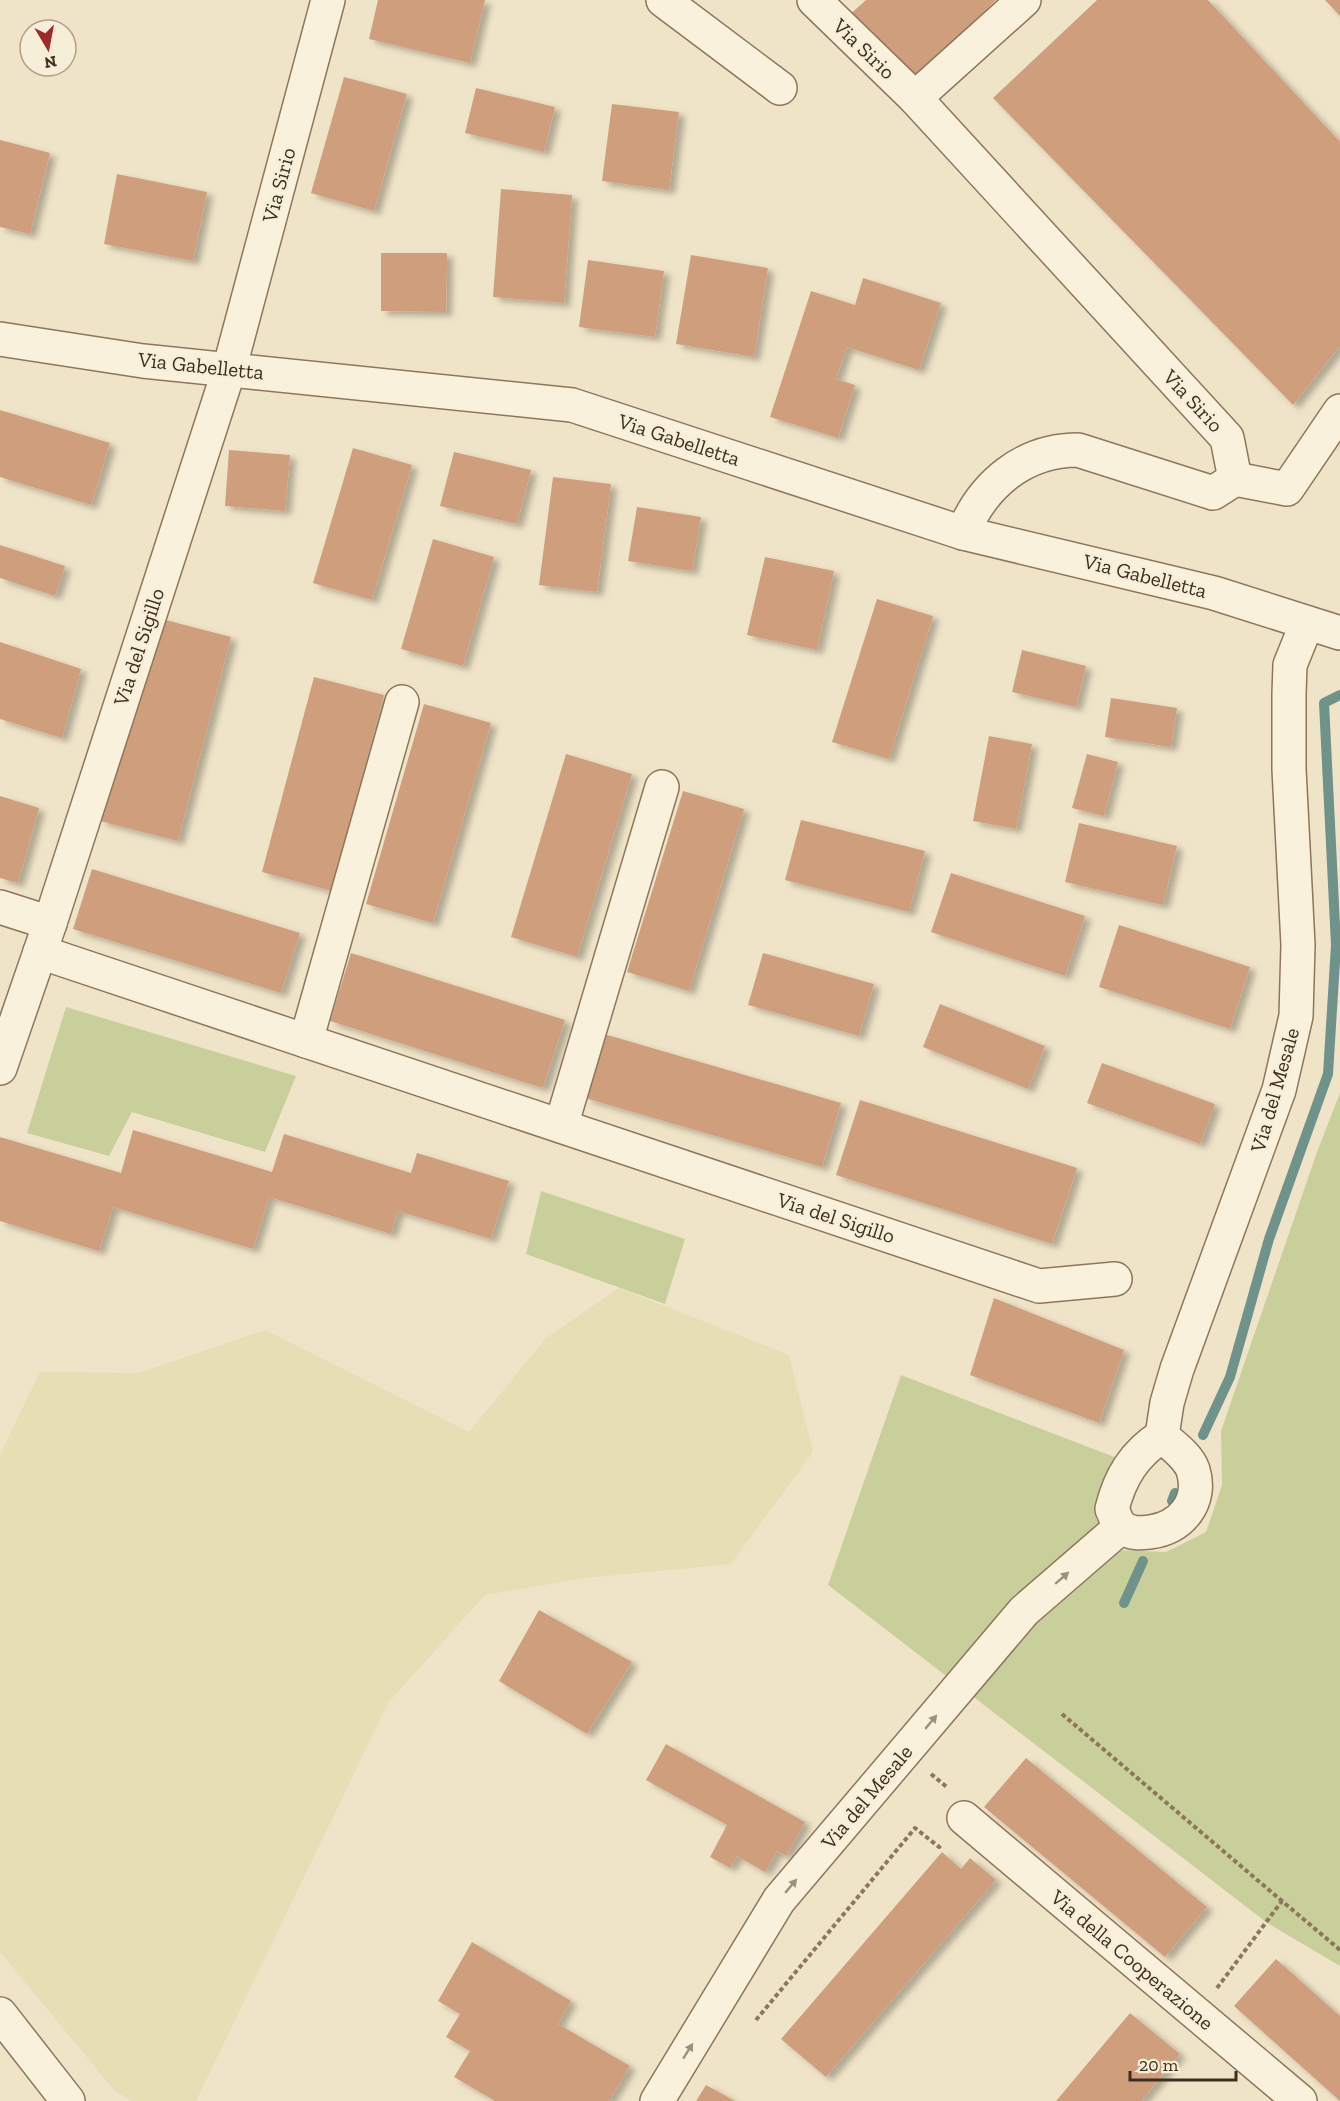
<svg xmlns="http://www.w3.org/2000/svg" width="1340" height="2101" font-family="'Zilla Slab',serif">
	<defs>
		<filter id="shadow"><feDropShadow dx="6" dy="4" stdDeviation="3" flood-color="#0004"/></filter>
	</defs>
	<rect width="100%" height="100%" fill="#f0e4c8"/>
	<polygon fill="#e6deb5" points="619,1288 789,1355 813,1452 731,1564 586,1578 485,1595 388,1703 196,2101 131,2101 114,2090 0,1952 0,1455 40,1372 139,1373 265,1330 469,1432 546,1338"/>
	<g fill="#c9cf9b">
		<polygon points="66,1007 296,1076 265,1152 132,1112 109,1156 27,1133"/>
		<polygon points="1340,1093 1340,1966 1266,1922 828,1585 901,1375 1117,1458 1096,1519 1119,1550 1166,1552 1206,1532 1222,1485 1221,1431 1317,1152"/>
		<polygon points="541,1191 685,1239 665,1304 526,1254"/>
	</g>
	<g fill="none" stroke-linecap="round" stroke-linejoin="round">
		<g stroke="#6f938a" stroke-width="10">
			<polyline points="1203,1435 1230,1377 1269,1239 1328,1074 1336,945 1324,703 1340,695"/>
			<polyline points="1172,1501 1175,1493"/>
			<polyline points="1124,1603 1143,1561"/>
		</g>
	</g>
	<g fill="#cf9f7d" filter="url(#shadow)">
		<polygon points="378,0 485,0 470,63 369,39"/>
		<polygon points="866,0 996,0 910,82 846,18"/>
		<polygon points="1097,0 1208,0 1340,142 1340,346 1293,405 993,98"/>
		<polygon points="1325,0 1340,0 1340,16"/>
		<polygon points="344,77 407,94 374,211 311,193"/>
		<polygon points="476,88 555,107 544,152 465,133"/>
		<polygon points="612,104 679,112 669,190 602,181"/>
		<polygon points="0,140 50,153 30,234 0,227"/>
		<polygon points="117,174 207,192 193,261 104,244"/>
		<polygon points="501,189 572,195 564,303 493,297"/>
		<polygon points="381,253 447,253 446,312 381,311"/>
		<polygon points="691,255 768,268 754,357 676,344"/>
		<polygon points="588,260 664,271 655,337 579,327"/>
		<polygon points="863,278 941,303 919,370 847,347 836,379 855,385 838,438 770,417 811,291 855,305"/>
		<polygon points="0,410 110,443 91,505 0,477"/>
		<polygon points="353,448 412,465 372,600 313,583"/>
		<polygon points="229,450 290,455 285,511 225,506"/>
		<polygon points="454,452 531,470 517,524 440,506"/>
		<polygon points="553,477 611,484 597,592 539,585"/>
		<polygon points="637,507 701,517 692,571 628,561"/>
		<polygon points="433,539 494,557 463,666 401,649"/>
		<polygon points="0,545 65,566 55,596 0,578"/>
		<polygon points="765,557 834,571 817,650 747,635"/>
		<polygon points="877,599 933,616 889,759 832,742"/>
		<polygon points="154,617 231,637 178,841 100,821"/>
		<polygon points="0,642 81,669 62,738 0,719"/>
		<polygon points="1022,650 1086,666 1076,707 1012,692"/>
		<polygon points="314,677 384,695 332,891 262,872"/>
		<polygon points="1111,698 1177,708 1171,747 1105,737"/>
		<polygon points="424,704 491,723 433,923 366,904"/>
		<polygon points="989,736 1032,744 1016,829 973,821"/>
		<polygon points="566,754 632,774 577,957 511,937"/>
		<polygon points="1087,754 1118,762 1104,816 1072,808"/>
		<polygon points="683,791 744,809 689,991 627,972"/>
		<polygon points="0,796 39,808 18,883 0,878"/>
		<polygon points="801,820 925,851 909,912 785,880"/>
		<polygon points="1079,823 1177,846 1163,905 1065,882"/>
		<polygon points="92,869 300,933 281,993 73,929"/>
		<polygon points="951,873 1085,916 1065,976 931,932"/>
		<polygon points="1119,925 1250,967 1230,1029 1099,987"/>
		<polygon points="351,953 565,1020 543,1088 330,1021"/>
		<polygon points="763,953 874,984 859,1036 748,1005"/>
		<polygon points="940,1004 1045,1046 1028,1089 923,1047"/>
		<polygon points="604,1034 841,1103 822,1167 585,1098"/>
		<polygon points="1102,1063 1215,1104 1200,1144 1087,1103"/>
		<polygon points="860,1100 1077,1168 1052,1244 836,1175"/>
		<polygon points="133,1130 272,1172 284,1134 411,1173 417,1153 509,1181 491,1239 398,1211 391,1234 269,1197 253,1249 113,1207 99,1251 0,1221 0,1137 121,1173"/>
		<polygon points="994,1298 1124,1350 1099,1423 970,1375"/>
		<polygon points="539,1610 632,1662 587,1734 499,1681"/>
		<polygon points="666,1744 805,1822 786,1856 777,1851 765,1872 737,1856 730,1868 710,1857 727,1825 646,1780"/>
		<polygon points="1026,1758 1207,1907 1165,1957 984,1807"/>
		<polygon points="942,1852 961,1869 970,1858 996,1880 826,2077 781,2039"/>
		<polygon points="472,1942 571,2001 558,2024 630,2066 609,2101 495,2101 454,2077 470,2051 446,2037 460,2014 438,2001"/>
		<polygon points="1276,1959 1340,2016 1340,2101 1234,2006"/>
		<polygon points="1130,2013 1180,2054 1141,2101 1056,2101"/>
		<polygon points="706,2085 735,2101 696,2101"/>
	</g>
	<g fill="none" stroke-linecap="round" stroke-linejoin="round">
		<g stroke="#8d765c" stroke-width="36">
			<g id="minor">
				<polyline points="663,0 780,88"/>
				<path d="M814 0 915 98 1227 438 1235 479 1213 493 1078 450C1024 450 983 484 963 533"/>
				<polyline points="915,98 1024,0"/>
				<polyline points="1235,479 1287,489 1340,411"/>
				<polyline points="0,907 50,923"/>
				<polyline points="40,952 1039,1286 1115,1279"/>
				<polyline points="306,1041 402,702"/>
				<polyline points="0,1068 50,923 229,370 328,0"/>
				<polyline points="561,1126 662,787"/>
				<path d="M1162 1436C1173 1446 1188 1456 1193 1470 1203 1502 1181 1528 1150 1532 1140 1533 1132 1534 1123 1528 1117 1525 1115 1515 1112 1509 1120 1477 1134 1454 1162 1436L1167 1403 1177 1369 1279 1090 1296 1016 1298 945 1289 769V694L1290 665 1307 623"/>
				<polyline points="964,1818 1300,2101"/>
				<polyline points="657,2101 779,1900 1024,1611 1121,1527"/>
			</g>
		</g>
		<g stroke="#8d765c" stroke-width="36">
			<g id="tertiary">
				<polyline points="0,339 143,361 572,405 963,533 1214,593 1340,633"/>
				<polyline points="0,2014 68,2101"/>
			</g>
		</g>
		<g stroke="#8d765c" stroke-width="4" stroke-dasharray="4.5 3" stroke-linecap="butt">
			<polyline points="1062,1714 1282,1901"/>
			<polyline points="931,1774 948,1788"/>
			<polyline points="1217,1988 1282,1901 1340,1950"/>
			<polyline points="756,2020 915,1828 939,1847 941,1845"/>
		</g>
		<use href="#minor" stroke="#faf1dc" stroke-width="33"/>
		<use href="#tertiary" stroke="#faf1dc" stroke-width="33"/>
	</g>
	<defs><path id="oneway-solid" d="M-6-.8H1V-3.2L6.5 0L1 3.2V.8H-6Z" transform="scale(1.5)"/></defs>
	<g fill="#9c907e">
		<use href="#oneway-solid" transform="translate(1062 1578) rotate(-41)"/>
		<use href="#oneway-solid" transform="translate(931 1722) rotate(-50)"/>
		<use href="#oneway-solid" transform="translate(791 1886) rotate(-50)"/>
		<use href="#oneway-solid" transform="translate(688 2051) rotate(-58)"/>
	</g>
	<g text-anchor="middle" stroke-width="5" stroke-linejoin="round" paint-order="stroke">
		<g font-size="21" fill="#3d2e20" stroke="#f7eed8">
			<text transform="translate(864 49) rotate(44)" y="7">Via Sirio</text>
			<text transform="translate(279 185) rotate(-75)" y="7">Via Sirio</text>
			<text transform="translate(201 366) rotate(6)" y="7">Via Gabelletta</text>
			<text transform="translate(1193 401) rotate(47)" y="7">Via Sirio</text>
			<text transform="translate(679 440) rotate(18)" y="7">Via Gabelletta</text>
			<text transform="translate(1145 576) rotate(14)" y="7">Via Gabelletta</text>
			<text transform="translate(139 647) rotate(-72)" y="7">Via del Sigillo</text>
			<text transform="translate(1275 1090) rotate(-74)" y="7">Via del Mesale</text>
			<text transform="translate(836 1218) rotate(18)" y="7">Via del Sigillo</text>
			<text transform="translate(867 1797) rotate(-50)" y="7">Via del Mesale</text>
			<text transform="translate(1132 1960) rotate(40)" y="7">Via della Cooperazione</text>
		</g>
	</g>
	<g transform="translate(48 48) rotate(170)"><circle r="28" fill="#f7eed8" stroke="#ada18e" stroke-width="1.5"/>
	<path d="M0-4.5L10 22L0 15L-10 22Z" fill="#9e2a2b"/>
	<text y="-9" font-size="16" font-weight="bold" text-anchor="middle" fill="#3d2e20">N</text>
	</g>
	<path d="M1130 2071v9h106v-9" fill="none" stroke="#3d2e20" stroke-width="3"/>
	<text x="1139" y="2071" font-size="18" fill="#3d2e20" stroke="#f7eed8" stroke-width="4.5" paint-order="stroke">20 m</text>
</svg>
